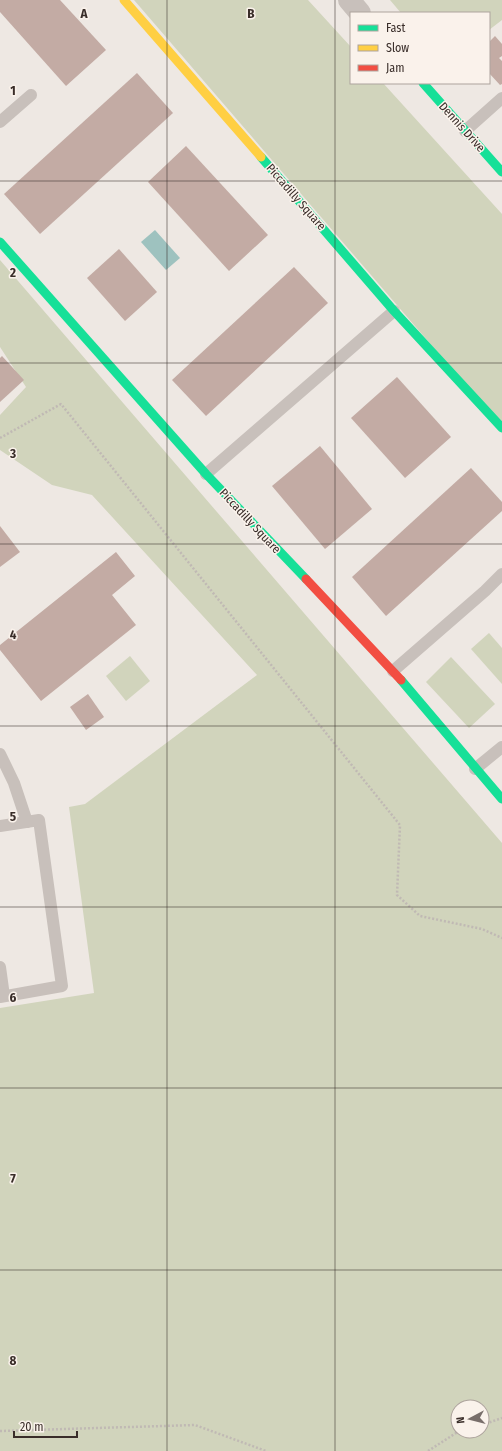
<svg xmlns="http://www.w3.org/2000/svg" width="502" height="1451" font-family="'Fira Sans Condensed',sans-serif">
	<rect width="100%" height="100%" fill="#eee8e3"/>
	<g fill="#d1d4bc" fill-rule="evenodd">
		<polygon points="134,0 308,0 351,47 351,83 383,83 502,214 502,427"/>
		<polygon points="390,0 502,0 502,20 489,30 489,13 401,13"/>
		<path d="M0 260 502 843V1451H0V1008L94 993 69 807 85 804 257 675 92 495 52 485 0 450V415L26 387 0 347ZM458 1407H482V1431H458Z"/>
		<polygon points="489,633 502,648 502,684 471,649"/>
		<polygon points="130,656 150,681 126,701 106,676"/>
		<polygon points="451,657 495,704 469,728 426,682"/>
	</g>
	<polygon fill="#9ec2bf" points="155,230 180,258 166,270 141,242"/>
	<g fill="#c3aba4">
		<polygon points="0,0 60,0 106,50 66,86 0,12"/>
		<polygon points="495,36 502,44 502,56 499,58 502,61 502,84 500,85 489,73 489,42"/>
		<polygon points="137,73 173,113 40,234 4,194"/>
		<polygon points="186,146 268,235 229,271 148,182"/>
		<polygon points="119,249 157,292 125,321 87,278"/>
		<polygon points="294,267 328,303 206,416 172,380"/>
		<polygon points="2,356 24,380 0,402 0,358"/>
		<polygon points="397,377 451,437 405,478 351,418"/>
		<polygon points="320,446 372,509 325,549 272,486"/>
		<polygon points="471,468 502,502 502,511 386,616 352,577"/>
		<polygon points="0,526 20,552 0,567"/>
		<polygon points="116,552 135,576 112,595 136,625 41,701 0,650 0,645"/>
		<polygon points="88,694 104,717 86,730 70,707"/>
	</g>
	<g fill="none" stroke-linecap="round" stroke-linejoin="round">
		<g stroke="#c0b9b4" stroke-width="2.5" stroke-dasharray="2 2" stroke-linecap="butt">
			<polyline points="0,438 61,404 400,825 397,895 420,916 482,929 502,938"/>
			<polyline points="482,1425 502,1418"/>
			<polyline points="0,1431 195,1425 266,1451"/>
			<polyline points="428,1451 456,1433 463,1431"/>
		</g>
		<g stroke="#c8c0bb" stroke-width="12">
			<polyline points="0,122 31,95"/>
			<polyline points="465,131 502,98"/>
			<polyline points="206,474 394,311"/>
			<polyline points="393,671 485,591 502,574"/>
			<polyline points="0,754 14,783 27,822"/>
			<polyline points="475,769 502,747"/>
			<polyline points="0,826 39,820 62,986 0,997"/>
			<polyline points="0,967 4,996"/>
		</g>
		<polyline stroke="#c8c0bb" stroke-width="22" points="349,0 360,13"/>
		<g stroke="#16e098" stroke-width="9">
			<polyline points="423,83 502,172"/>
			<polyline points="261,157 394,311 502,428"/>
			<polyline points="0,242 206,474 306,579"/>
			<polyline points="401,680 502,799"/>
		</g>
		<polyline stroke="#ffcf43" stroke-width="9" points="124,0 261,157"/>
		<polyline stroke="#f24e42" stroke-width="9" points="306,579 401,680"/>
	</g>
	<path fill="none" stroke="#392d29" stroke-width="1" stroke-opacity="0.55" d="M167 0V1451M335 0V1451M0 181H502M0 363H502M0 544H502M0 726H502M0 907H502M0 1088H502M0 1270H502"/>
	<g text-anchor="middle" stroke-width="3" stroke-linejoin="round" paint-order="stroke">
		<g font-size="12" fill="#392d29" stroke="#faf2eb">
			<text transform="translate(462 127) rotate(48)" y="4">Dennis Drive</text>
			<text transform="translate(296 197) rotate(49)" y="4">Piccadilly Square</text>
			<text transform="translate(250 521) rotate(47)" y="4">Piccadilly Square</text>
		</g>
	</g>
	<g font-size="13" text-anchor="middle" font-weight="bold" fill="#392d29" stroke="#faf2eb" stroke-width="3" stroke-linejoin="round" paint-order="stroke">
		<text x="84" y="18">A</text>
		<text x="251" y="18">B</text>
		<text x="13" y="95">1</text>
		<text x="13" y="277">2</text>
		<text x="13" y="458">3</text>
		<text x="13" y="639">4</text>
		<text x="13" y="821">5</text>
		<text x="13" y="1002">6</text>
		<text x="13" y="1183">7</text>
		<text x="13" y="1365">8</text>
	</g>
	<rect x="350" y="12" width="140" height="72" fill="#faf2eb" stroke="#ada39d"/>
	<rect x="358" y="25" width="20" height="6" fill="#16e098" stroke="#ada39d"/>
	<text x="386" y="32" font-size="12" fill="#392d29">Fast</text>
	<rect x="358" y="45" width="20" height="6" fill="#ffcf43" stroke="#ada39d"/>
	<text x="386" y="52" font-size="12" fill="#392d29">Slow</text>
	<rect x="358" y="65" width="20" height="6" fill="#f24e42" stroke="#ada39d"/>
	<text x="386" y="72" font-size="12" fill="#392d29">Jam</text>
	<g transform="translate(470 1419) rotate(263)"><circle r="19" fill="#faf2eb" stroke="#ada39d"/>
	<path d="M0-3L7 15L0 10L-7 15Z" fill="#786e6a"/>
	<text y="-6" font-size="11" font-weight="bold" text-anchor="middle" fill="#392d29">N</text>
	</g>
	<path d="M14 1431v6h63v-6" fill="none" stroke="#392d29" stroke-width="2"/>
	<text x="20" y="1431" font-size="12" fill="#392d29" stroke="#faf2eb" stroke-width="3" paint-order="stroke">20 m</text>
</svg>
